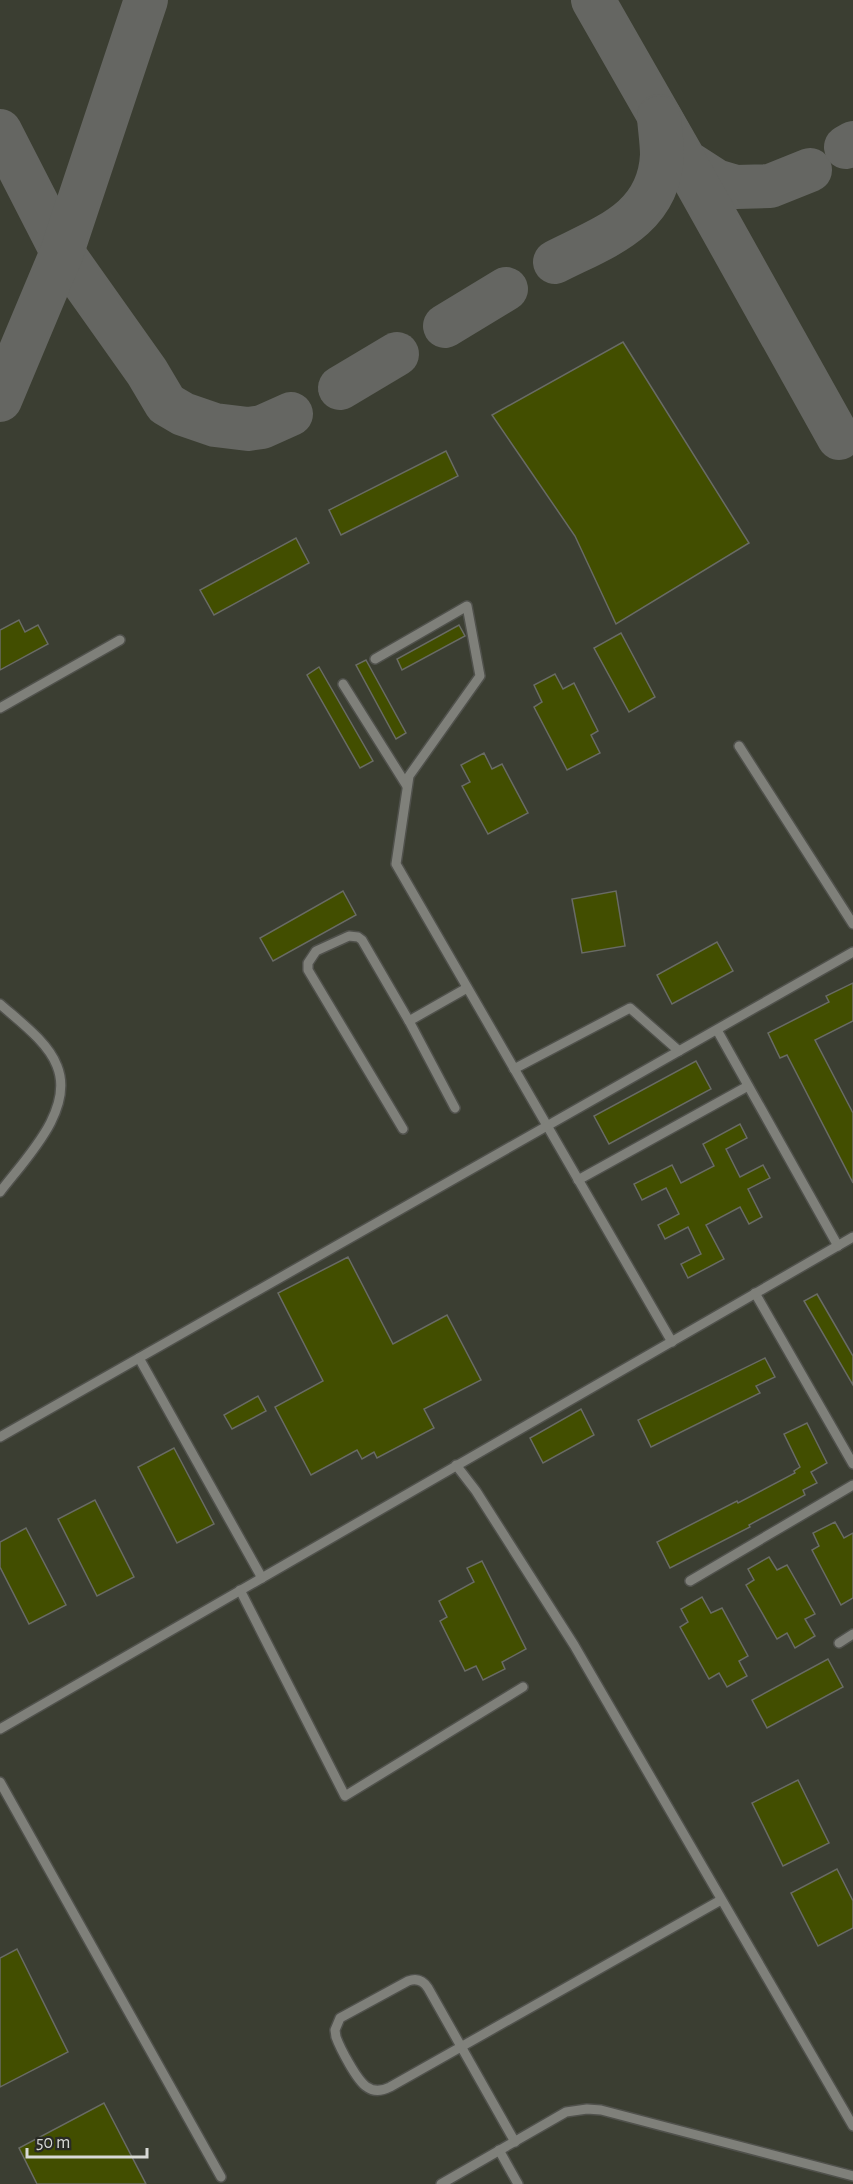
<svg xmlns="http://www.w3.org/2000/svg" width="853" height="2184" font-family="'Alegreya Sans',sans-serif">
	<rect width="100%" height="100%" fill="#33342f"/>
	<rect fill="#3b3e32" x="0" y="0" width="853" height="2184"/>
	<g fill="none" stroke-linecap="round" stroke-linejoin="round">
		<g stroke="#656662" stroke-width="44">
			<polyline points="593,0 685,161 716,181 736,187 770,186 810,170"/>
			<polyline points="659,116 839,438"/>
			<polyline points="0,131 62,252 147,372 166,404 183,414 215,425 248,429 262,427 291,414"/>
			<polyline points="846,147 853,143"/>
			<path d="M555 262C604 237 659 220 662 155 662 143 660 130 659 118"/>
			<polyline points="445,326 506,289"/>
			<polyline points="340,388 397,354"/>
			<polyline points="0,400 62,252 146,0"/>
		</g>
	</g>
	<g fill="#424e00" stroke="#696b65" stroke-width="1.5">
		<polygon points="623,342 749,543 616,624 575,536 492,415"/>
		<polygon points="446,451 458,476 341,535 329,510"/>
		<polygon points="296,538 309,563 214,615 200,590"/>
		<polygon points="19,620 25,632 38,625 48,644 0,670 0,630"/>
		<polygon points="459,625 465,636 402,670 397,659"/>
		<polygon points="621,633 655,697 629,712 594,648"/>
		<polygon points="366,660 406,733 396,739 356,665"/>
		<polygon points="319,667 373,761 360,768 307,675"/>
		<polygon points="555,674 563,689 574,683 598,731 591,735 600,753 567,770 534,707 542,702 534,685"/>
		<polygon points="484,753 492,769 502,764 528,813 488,834 462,786 470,782 461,765"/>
		<polygon points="343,891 356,915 273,961 260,938"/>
		<polygon points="616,891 625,946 582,953 572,899"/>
		<polygon points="717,942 733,971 672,1004 657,975"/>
		<polygon points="853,983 853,1021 815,1040 853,1113 853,1183 787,1055 780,1058 768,1033 829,1002 826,996"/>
		<polygon points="696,1061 711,1089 609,1144 594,1116"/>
		<polygon points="740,1124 747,1138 726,1149 740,1177 763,1165 770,1178 748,1189 762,1217 749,1224 740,1207 706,1225 724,1259 688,1278 681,1264 701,1254 688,1227 665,1239 658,1225 679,1214 666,1188 642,1200 634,1184 672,1165 681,1183 714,1166 703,1144"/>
		<polygon points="348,1257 393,1344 447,1315 481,1380 424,1409 434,1428 377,1458 374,1452 362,1459 357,1450 311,1475 275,1407 323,1381 278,1293"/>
		<polygon points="817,1294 853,1356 853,1385 804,1301"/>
		<polygon points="765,1358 775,1377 756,1386 760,1393 651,1447 638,1420"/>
		<polygon points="258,1396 266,1411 232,1429 224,1415"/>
		<polygon points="581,1409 594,1435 543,1463 530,1438"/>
		<polygon points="807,1423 827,1463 811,1472 817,1483 803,1490 805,1495 749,1525 750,1527 670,1568 657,1542 737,1501 738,1503 795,1473 794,1471 800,1467 784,1434"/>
		<polygon points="174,1448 214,1524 177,1543 138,1467"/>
		<polygon points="95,1500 134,1577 97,1596 58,1519"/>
		<polygon points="835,1522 844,1538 853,1533 853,1598 841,1605 812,1550 819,1546 813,1533"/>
		<polygon points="26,1528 66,1605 29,1624 0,1567 0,1542"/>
		<polygon points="769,1557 777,1570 787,1565 815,1614 805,1619 815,1636 795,1648 787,1633 777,1639 746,1585 754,1580 748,1569"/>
		<polygon points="482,1561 526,1649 502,1662 505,1669 483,1680 476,1666 465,1671 440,1621 447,1617 439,1601 474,1582 467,1568"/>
		<polygon points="702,1597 711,1613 722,1608 748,1656 739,1661 747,1676 727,1687 719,1673 709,1679 680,1627 688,1622 681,1609"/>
		<polygon points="828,1659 843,1687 767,1728 752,1700"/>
		<polygon points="798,1780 829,1843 783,1866 752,1803"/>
		<polygon points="837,1869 853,1901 853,1928 818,1946 791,1893"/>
		<polygon points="17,1949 68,2052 0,2087 0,1958"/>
		<polygon points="104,2103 146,2184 37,2184 19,2148"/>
	</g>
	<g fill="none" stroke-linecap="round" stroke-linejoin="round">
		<g stroke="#50514c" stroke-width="12">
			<g id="lane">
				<polyline points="375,659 467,606 480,676 409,776 396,864 672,1342"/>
				<polyline points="343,684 407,786"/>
				<polyline points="0,708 120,640"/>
				<polyline points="739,746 853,924"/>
				<path d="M0 1004C19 1021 48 1042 57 1066 75 1110 25 1159 0 1192"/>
				<polyline points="409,1021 467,988"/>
				<polyline points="717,1030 838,1246"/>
				<polyline points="514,1069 630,1008 679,1051"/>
				<polyline points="403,1129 308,970 308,963 316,951 349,936 358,937 362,940 409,1021 455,1108"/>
				<polyline points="578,1180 748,1086"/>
				<polyline points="755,1293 853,1464"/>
				<polyline points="139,1358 262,1578"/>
				<polyline points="0,1437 853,952"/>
				<polyline points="456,1465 476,1491 574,1645 853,2126"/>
				<polyline points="690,1581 853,1485"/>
				<polyline points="240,1590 345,1796 523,1687"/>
				<polyline points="839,1643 853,1634"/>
				<polyline points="0,1729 853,1237"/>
				<polyline points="0,1782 221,2177"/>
				<path d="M515 2142 428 1988C423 1980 416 1978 408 1981L340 2018 335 2030 336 2037C340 2048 357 2081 367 2087 374 2092 382 2091 390 2087L721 1900"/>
				<polyline points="499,2150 518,2184"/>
				<polyline points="441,2184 566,2112 587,2109 601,2110 853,2176"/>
			</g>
		</g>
		<use href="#lane" stroke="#7f807a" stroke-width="9"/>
	</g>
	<path d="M27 2148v9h120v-9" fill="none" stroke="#d8d9d6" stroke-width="3"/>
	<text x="36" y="2148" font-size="18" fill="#d8d9d6" stroke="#292a25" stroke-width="4.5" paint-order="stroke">50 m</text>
</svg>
